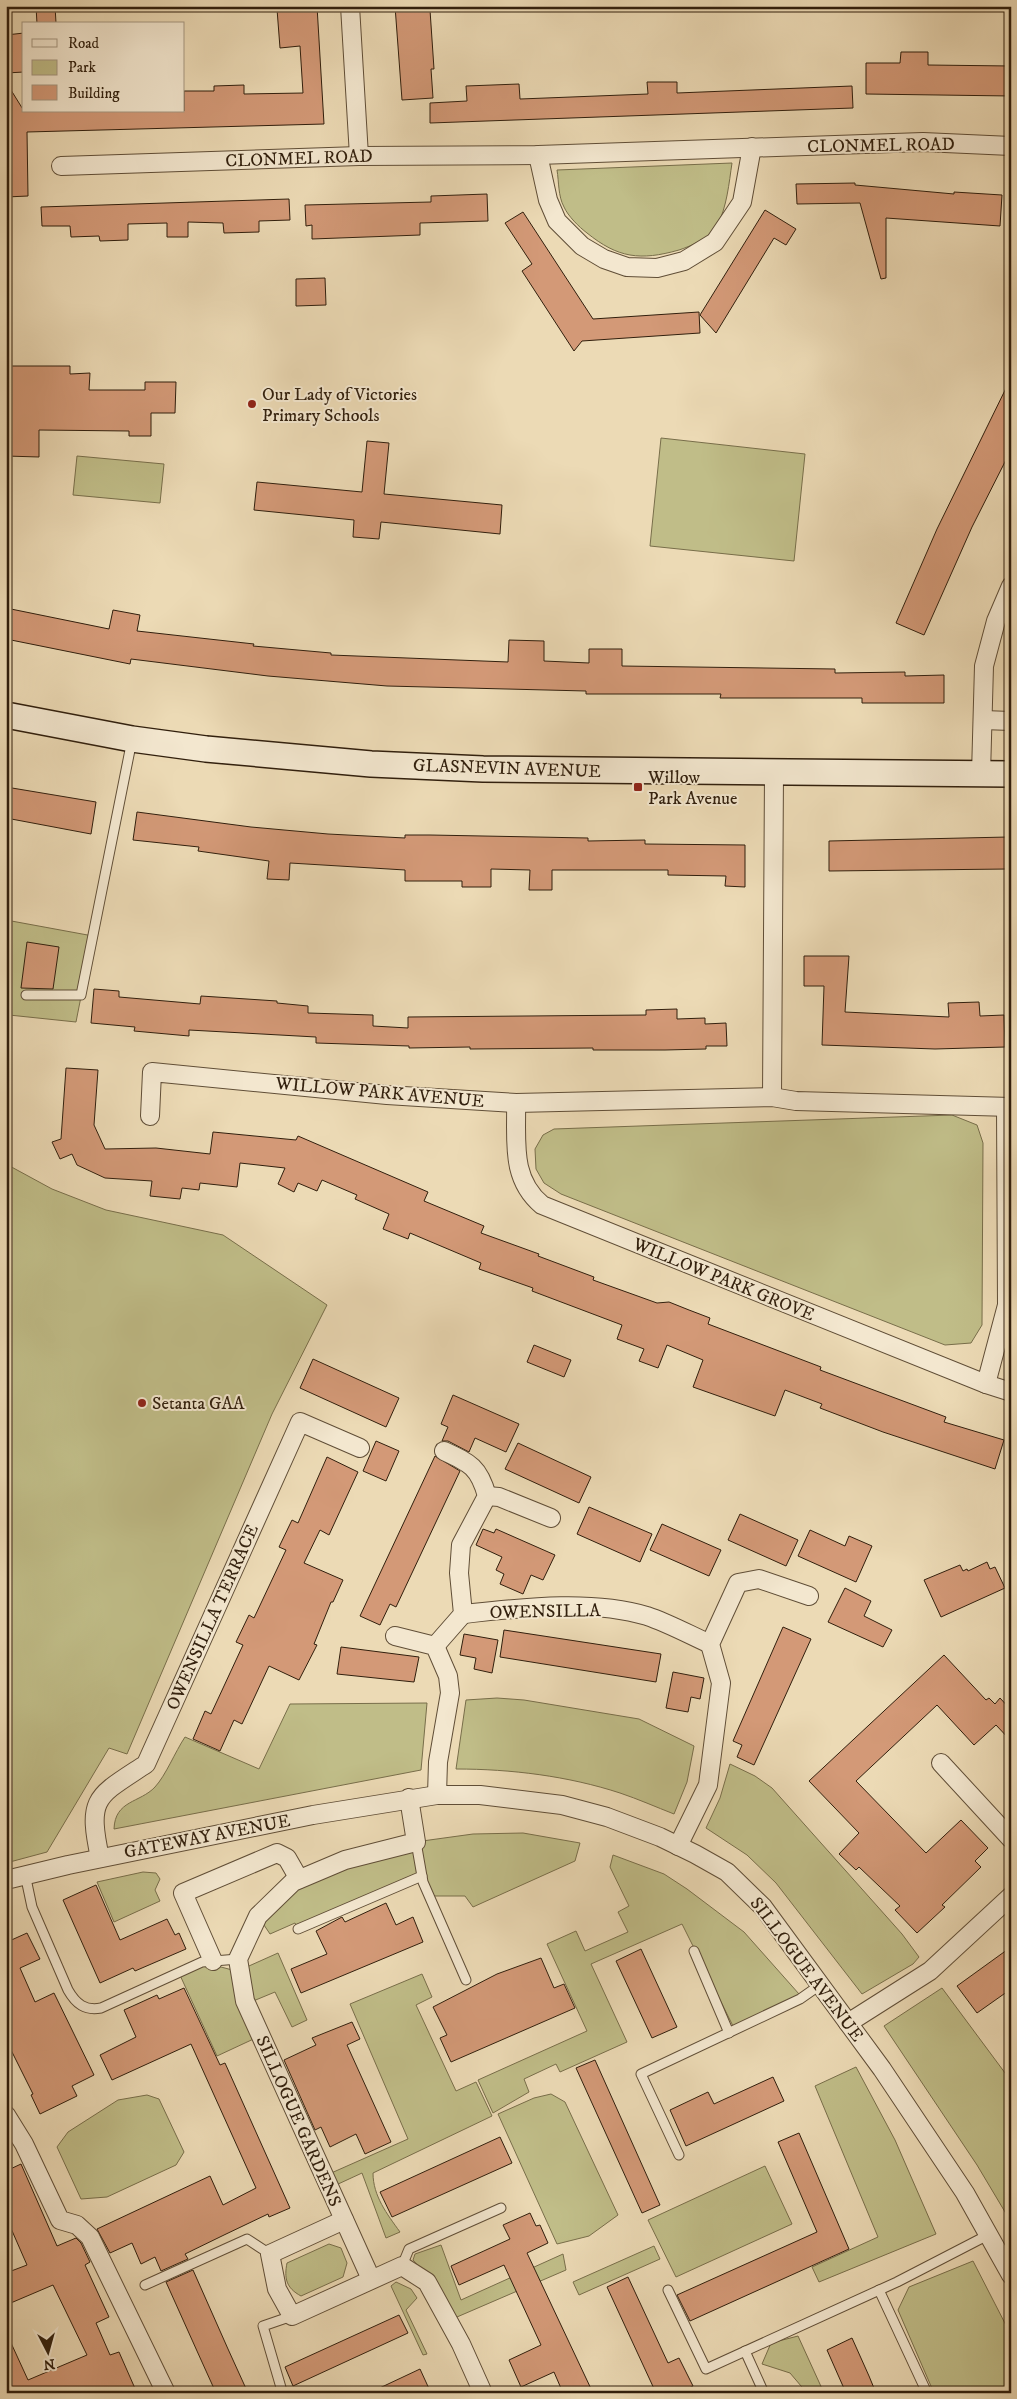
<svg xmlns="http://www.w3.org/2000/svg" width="1017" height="2399" font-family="'IM FELL DW Pica',serif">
	<rect width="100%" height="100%" fill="#ecdab5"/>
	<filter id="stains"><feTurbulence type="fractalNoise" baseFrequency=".004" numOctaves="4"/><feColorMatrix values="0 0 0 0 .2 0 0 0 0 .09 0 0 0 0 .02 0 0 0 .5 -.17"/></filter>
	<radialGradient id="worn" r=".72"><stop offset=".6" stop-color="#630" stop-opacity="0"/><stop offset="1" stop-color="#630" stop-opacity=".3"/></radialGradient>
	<g fill="#c0bd88" stroke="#786e4a">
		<path d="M732 163C729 183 727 207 717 226 710 238 691 246 679 250 640 261 618 258 587 233 579 227 568 216 564 207 558 196 559 182 557 170Z"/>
		<polygon points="661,438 805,454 794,561 650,546"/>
		<polygon points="77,456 164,464 160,503 73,495"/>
		<polygon points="6,920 93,936 76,1022 9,1015 6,1035"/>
		<polygon points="952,1115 977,1125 983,1143 982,1325 971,1343 945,1345 561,1194 544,1183 536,1169 535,1149 543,1135 554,1129"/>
		<polygon points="6,1164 52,1189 106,1210 223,1235 327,1305 272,1414 127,1754 109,1748 47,1852 6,1863"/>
		<path d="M497 1698 524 1700 639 1719 694 1746 687 1782 674 1814C656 1807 638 1799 620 1793 568 1776 511 1769 456 1769L466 1700Z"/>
		<path d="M427 1703 421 1770 114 1829C115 1800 140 1803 155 1787 166 1775 175 1752 185 1737L259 1769 290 1704Z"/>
		<polygon points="730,1764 755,1776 772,1788 902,1934 919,1957 913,1964 862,1994 776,1883 747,1855 706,1828 720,1798"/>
		<polygon points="523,1833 580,1843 575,1861 473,1907 465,1896 430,1896 422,1877 298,1929 295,1923 270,1934 258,1916 293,1882 415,1842 473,1834"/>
		<polygon points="613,1855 664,1874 687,1889 744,1932 799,1994 779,2010 735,2030 682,1924 591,1964 627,2042 560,2072 556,2064 524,2079 529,2092 493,2113 478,2080 587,2031 547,1944 576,1931 585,1951 628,1932 618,1912 629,1906 610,1867"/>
		<polygon points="143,1872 156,1873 160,1879 155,1890 160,1901 114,1922 97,1882"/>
		<polygon points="278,1953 307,2020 292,2027 275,1992 246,2004 260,2036 217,2056 179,1973 202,1962 240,1972 240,1970"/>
		<path d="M422 1974 432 1997 416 2005 456 2091 476 2082 492 2116 373 2173C373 2196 387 2214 400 2232L386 2238 362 2173 336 2185 329 2174 408 2139 350 2004Z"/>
		<polygon points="942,1988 1011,2081 1011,2222 977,2165 884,2026"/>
		<polygon points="856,2067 895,2140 936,2234 819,2282 812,2267 878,2237 815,2086"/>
		<polygon points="551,2094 565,2102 618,2215 589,2236 557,2244 498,2114 534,2098"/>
		<polygon points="147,2095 159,2099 184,2152 176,2165 107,2197 81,2199 57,2147 68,2132 118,2100"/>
		<polygon points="765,2166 792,2224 676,2277 648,2220"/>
		<path d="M329 2244 341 2248 347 2263 343 2277 301 2296C286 2288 284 2278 287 2263Z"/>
		<polygon points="441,2245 461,2300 563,2254 566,2270 450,2320 433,2282 413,2260 415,2254"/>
		<polygon points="654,2246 660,2259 579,2295 573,2282"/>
		<polygon points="973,2261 1011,2335 1011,2393 934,2393 898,2310 909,2287"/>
		<polygon points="396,2282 411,2289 417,2298 406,2310 427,2354 423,2355 391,2286"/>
		<polygon points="798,2336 824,2393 807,2393 790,2373 762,2364 771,2343"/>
	</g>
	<g fill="#d39977" stroke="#311f0d">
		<polygon points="36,6 55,6 56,23 37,24"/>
		<polygon points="297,6 317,6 324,124 27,132 28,196 6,197 6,82 24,111 184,111 184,91 214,91 214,86 244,85 244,94 303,93 300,46 280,48 277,9 298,8"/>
		<polygon points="395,6 418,6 418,11 430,10 434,69 431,69 433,98 402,100"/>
		<polygon points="24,33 24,72 6,73 6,35"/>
		<polygon points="901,52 928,52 928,65 1011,66 1011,96 866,94 866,63 900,63"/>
		<polygon points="647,82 677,82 677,93 852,86 853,108 430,123 430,103 467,101 466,86 519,84 520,99 648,94"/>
		<polygon points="855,183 855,185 954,194 954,192 1002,195 1000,226 886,218 886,278 881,279 860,203 797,204 796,184"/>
		<polygon points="487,194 488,221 420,223 420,235 312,239 312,225 306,226 305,205 431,202 431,196"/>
		<polygon points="289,199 290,220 259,221 259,232 224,233 223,223 188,222 188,237 167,237 167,223 128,224 128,240 100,241 99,236 71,237 70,226 42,226 41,207"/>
		<polygon points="765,210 796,229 786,245 774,238 716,333 700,315"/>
		<polygon points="523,212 593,319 699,312 700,333 582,341 574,351 522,271 532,264 505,223"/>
		<polygon points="325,278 326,305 296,306 296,279"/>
		<polygon points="6,366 70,366 70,374 90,373 89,390 145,390 145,382 176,382 175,413 151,413 151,436 129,436 129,431 39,430 39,457 6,456"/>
		<polygon points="1011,378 1011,450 972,527 924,635 896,623 937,529"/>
		<polygon points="367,441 389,443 384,494 502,505 500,534 381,522 379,539 353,537 354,520 254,510 257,482 362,492"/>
		<polygon points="6,608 109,629 113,610 140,615 137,631 254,644 253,646 331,653 331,655 508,662 509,640 544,641 544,661 589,663 589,649 622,649 622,666 835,669 835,673 905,672 905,676 944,675 944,703 862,703 862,698 720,698 721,694 586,694 586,691 387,686 268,676 131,659 130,664 6,639"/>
		<polygon points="6,787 96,802 91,834 6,818"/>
		<polygon points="137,812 251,827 328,834 405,838 405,835 430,835 588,838 588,841 645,840 645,844 745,845 745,887 725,886 726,876 668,875 668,870 552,870 552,890 529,890 530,870 491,869 491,887 462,887 462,881 405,881 405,870 290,863 289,880 267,879 269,861 198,851 199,847 133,840"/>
		<polygon points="1008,837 1008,869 829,871 829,841"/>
		<polygon points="27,942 59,947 53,989 21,988"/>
		<polygon points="804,956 849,956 845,1012 949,1017 948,1003 979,1002 980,1016 1004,1015 1005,1047 935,1049 822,1045 824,986 804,986"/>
		<polygon points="94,989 119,991 119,997 200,1004 201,996 277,1001 277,1003 308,1006 308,1013 373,1015 373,1026 408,1028 408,1017 646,1015 646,1010 677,1009 677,1019 705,1018 705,1024 726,1023 727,1046 706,1046 706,1049 665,1050 593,1050 593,1048 470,1049 470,1047 409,1048 409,1046 316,1043 316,1037 189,1030 189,1036 134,1031 135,1027 91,1023"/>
		<polygon points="66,1068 98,1070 94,1125 105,1149 156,1148 210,1154 213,1132 296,1140 298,1136 428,1192 424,1201 484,1226 481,1233 539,1254 538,1256 594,1277 593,1280 657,1303 669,1302 689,1310 710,1318 708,1324 821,1367 820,1370 946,1417 944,1422 1004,1440 995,1469 883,1432 820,1408 822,1404 785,1390 775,1416 693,1387 703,1360 667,1345 658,1368 639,1361 644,1349 617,1339 622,1325 532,1291 533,1288 479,1269 481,1263 410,1233 408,1239 383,1229 389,1214 355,1199 357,1195 322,1180 317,1191 298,1183 294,1192 278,1184 285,1168 240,1163 237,1187 200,1183 199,1190 182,1188 180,1199 150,1196 152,1181 105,1178 77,1165 72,1154 60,1159 52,1142 61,1139"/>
		<polygon points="534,1345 571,1360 564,1377 527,1362"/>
		<polygon points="313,1359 399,1398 386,1427 300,1388"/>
		<polygon points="453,1395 519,1424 506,1452 475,1438 469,1452 448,1441 442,1441 448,1427 441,1424"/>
		<polygon points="376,1441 399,1451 386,1481 363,1471"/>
		<polygon points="518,1443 591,1477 579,1503 505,1469"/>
		<polygon points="435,1456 460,1471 396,1607 390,1604 380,1625 360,1616"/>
		<polygon points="327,1457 358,1472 329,1535 320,1530 304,1563 343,1580 333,1602 331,1602 314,1644 317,1645 299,1680 269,1666 242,1724 234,1720 220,1751 193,1739 205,1711 211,1714 243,1645 236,1642 249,1615 254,1618 286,1550 279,1547 292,1520 298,1523"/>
		<polygon points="589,1507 652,1534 640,1562 577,1534"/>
		<polygon points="740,1514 798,1540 786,1566 728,1540"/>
		<polygon points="662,1524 721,1550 709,1576 650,1550"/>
		<polygon points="483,1529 494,1533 496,1529 555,1555 543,1580 531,1575 523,1594 500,1584 504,1574 496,1570 502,1557 476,1545"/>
		<polygon points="810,1530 845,1546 849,1536 872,1546 856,1582 798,1556"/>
		<polygon points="987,1562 990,1569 995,1567 1005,1588 941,1617 924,1580 960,1565 963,1571 967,1569 968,1571"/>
		<polygon points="845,1588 871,1601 864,1616 892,1630 883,1647 828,1622"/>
		<polygon points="783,1627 811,1639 754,1765 737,1757 742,1745 733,1741"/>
		<polygon points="504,1630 661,1654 656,1682 500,1657"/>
		<polygon points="464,1634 498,1640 492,1673 474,1669 476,1658 460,1655"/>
		<polygon points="341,1647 419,1657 414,1682 337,1674"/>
		<polygon points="944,1655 986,1700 989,1698 995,1704 1000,1698 1011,1710 1011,1741 996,1725 974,1745 937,1705 856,1781 926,1853 961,1820 988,1848 975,1861 981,1867 942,1905 945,1907 917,1933 895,1910 900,1906 859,1867 856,1870 839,1854 859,1833 809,1781"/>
		<polygon points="673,1672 704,1678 700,1699 691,1697 688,1712 666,1708"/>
		<polygon points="96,1885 120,1940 167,1919 175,1935 179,1933 186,1949 135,1971 133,1968 100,1983 63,1900"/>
		<polygon points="386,1903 396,1925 413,1917 423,1942 301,1993 291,1969 327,1954 316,1931 342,1917 345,1922"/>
		<polygon points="27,1933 40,1959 20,1968 35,2002 54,1993 94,2075 72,2086 77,2096 40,2114 31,2095 33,2094 6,2040 6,1939 7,1942"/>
		<polygon points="1011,1947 1011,1989 977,2013 957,1986"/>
		<polygon points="641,1949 677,2027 652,2038 616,1961"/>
		<polygon points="541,1958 554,1988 564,1984 575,2008 451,2062 440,2038 447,2035 433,2007 497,1974"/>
		<polygon points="184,1988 220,2065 225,2063 290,2208 269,2217 268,2214 224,2235 185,2254 188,2259 161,2271 155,2257 141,2264 132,2243 110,2253 97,2229 210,2176 223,2205 256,2188 191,2044 112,2080 100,2055 136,2037 124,2010 157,1995 159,1999"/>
		<polygon points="352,2022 360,2039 347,2045 391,2142 365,2154 356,2134 330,2147 321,2127 315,2130 284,2060 316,2045 312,2038"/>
		<polygon points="595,2060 660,2205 642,2213 576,2068"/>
		<polygon points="773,2077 784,2101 686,2146 670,2110 708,2092 714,2104"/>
		<polygon points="799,2133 849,2249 690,2321 677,2295 817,2232 778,2142"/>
		<polygon points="500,2137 512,2163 392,2217 380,2192"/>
		<polygon points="21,2164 57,2246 76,2238 81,2243 90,2262 85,2265 109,2317 96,2323 110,2355 119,2352 137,2393 6,2393 6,2332 28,2380 87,2355 53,2285 6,2305 6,2273 27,2265 6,2217 6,2171"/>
		<polygon points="530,2213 536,2226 540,2225 548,2243 527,2253 593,2393 563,2393 554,2372 521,2387 509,2360 541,2345 504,2265 459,2285 451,2266 510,2239 503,2225"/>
		<polygon points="193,2270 228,2349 248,2393 216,2393 197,2351 166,2282"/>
		<polygon points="628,2277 668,2363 679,2358 693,2386 679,2393 656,2393 607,2287"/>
		<polygon points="399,2315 408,2333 293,2386 285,2367"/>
		<polygon points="852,2338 869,2376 876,2393 846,2393 827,2350"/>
		<polygon points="420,2369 431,2393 369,2393"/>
	</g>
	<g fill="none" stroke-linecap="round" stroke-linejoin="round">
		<g stroke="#604e37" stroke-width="11">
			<g id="lane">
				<polyline points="26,995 81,995 132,740"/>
				<polyline points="416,1842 423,1882 466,1980"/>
				<path d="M25 1874 32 1907 68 1990C76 2004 85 2011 101 2008L202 1962 238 1959"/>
				<polyline points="298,1929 422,1876"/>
				<polyline points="694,1951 729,2033"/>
				<polyline points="679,2155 641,2074 800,1999 820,1985"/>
				<polyline points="402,2266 409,2249 501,2208"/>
				<polyline points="145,2285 247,2239 270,2254"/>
				<polyline points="668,2290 706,2369 897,2282 988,2235"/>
				<polyline points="879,2290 927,2393"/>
				<polyline points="745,2351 764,2393"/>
				<polyline points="282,2391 263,2326 292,2316"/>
			</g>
		</g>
		<g stroke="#604e37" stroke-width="20">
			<g id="street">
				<polyline points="350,6 359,156"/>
				<polyline points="538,155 548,200 557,221 582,246 604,259 627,267 657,268 684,261 715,242 742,202 752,147"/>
				<polyline points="61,166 359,156 538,155 923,142 1011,146"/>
				<polyline points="983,720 1011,721"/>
				<polyline points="981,774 984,666 996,621 1011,586"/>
				<polyline points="772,1097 774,773"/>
				<path d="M516 1103C517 1141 510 1178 542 1205L986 1384 1011 1392"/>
				<polyline points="150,1116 152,1072 387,1095 516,1103 772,1097 796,1101 1011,1107"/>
				<polyline points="986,1384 1007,1305 1006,1107"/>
				<polyline points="487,1496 499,1497 551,1518"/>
				<path d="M463 1614C520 1608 591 1599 647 1616 668 1623 690 1635 710 1644"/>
				<polyline points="395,1636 435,1646 448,1676 450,1693 438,1762 437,1795"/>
				<path d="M435 1646 463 1614 459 1573 461 1545 487 1496C479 1467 470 1463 444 1451"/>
				<polyline points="941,1763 1011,1839"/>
				<polyline points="678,1846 708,1785 721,1683 710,1644 738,1583 759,1579 809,1596"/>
				<path d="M100 1858C87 1797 96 1797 146 1764L300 1422 360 1448"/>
				<polyline points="6,1880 68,1865 313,1815 437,1795 480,1795 562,1805 607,1817 660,1837 695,1854 727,1872 763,1907 882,2069 965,2193 1011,2275"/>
				<polyline points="213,1961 183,1893 277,1853 287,1858 299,1879"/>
				<polyline points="848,2023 930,1971 1011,1896"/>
				<polyline points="6,2115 24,2144 60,2220 77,2225 90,2237 166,2393"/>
				<polyline points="344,2220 270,2254 277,2289 292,2316 402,2266 427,2282 461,2344 483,2393"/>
				<polyline points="371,2279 245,2001 238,1959 258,1916 293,1882 345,1860 416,1842 409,1798"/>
			</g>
		</g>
		<g stroke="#311f0d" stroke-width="28">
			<polyline id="secondary" points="6,715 132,739 206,749 371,764 483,769 1011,774"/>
		</g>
		<use href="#lane" stroke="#f3e7cf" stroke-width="9"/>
		<use href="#street" stroke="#f3e7cf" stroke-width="18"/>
		<use href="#secondary" stroke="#f3e7cf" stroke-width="25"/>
	</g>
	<g fill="#8f2418" stroke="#f3e7cf" stroke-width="2">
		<circle cx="252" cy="404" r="5"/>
		<rect x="633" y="782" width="10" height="10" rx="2.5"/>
		<circle cx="142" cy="1403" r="5"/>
	</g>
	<g text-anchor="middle" stroke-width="4" stroke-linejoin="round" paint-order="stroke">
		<g font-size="18" fill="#311f0d" stroke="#f3e7cf">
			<text transform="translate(881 145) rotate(-1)" y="6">CLONMEL ROAD</text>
			<text transform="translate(299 158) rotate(-2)" y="6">CLONMEL ROAD</text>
			<text transform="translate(507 768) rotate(2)" y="6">GLASNEVIN AVENUE</text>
			<text transform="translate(380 1092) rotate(5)" y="6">WILLOW PARK AVENUE</text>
			<text transform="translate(724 1279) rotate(22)" y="6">WILLOW PARK GROVE</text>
			<text transform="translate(545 1611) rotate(-1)" y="6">OWENSILLA</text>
			<text transform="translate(212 1617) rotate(-66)" y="6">OWENSILLA TERRACE</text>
			<text transform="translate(207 1836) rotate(-11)" y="6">GATEWAY AVENUE</text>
			<text transform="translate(807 1969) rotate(53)" y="6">SILLOGUE AVENUE</text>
			<text transform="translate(299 2121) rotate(66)" y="6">SILLOGUE GARDENS</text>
		</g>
		<g font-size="18" fill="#311f0d" stroke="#f3e7cf" text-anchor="start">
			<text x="262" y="400">Our Lady of Victories<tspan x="262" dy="21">Primary Schools</tspan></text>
			<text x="648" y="783">Willow<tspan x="648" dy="21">Park Avenue</tspan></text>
			<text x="152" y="1409">Setanta GAA</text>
		</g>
	</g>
	<rect width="1017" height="2399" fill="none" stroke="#ecdab5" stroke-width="25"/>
	<rect x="8" y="8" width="1002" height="2384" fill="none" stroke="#311f0d" stroke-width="2.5"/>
	<rect x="12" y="12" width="992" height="2374" fill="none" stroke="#311f0d"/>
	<rect x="22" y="22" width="162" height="90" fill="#f3e7cf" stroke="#a59781"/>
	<rect x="32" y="39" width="25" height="8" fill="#f3e7cf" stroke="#a59781"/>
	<text x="68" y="48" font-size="15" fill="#311f0d">Road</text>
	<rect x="32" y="60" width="25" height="15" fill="#c0bd88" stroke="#a59781"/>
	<text x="68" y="72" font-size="15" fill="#311f0d">Park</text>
	<rect x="32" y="85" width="25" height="15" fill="#d39977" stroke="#a59781"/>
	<text x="68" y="98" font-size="15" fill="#311f0d">Building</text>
	<g transform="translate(48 2352) rotate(174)" stroke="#f3e7cf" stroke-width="4" paint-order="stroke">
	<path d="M0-4L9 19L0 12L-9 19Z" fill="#311f0d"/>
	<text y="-8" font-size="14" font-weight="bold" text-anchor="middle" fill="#311f0d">N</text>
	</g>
	<rect width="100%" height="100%" filter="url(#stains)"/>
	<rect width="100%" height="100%" fill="url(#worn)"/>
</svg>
